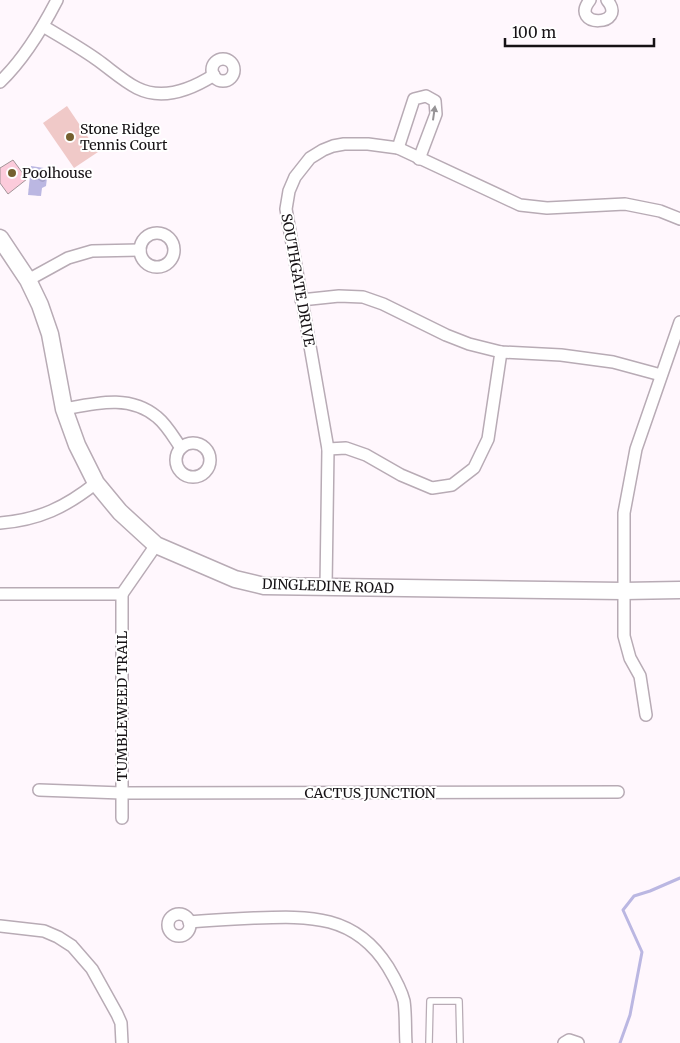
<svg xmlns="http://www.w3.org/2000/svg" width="680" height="1043" font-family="Merriweather,serif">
	<defs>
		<pattern id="water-ripples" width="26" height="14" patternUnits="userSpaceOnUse" patternTransform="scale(1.25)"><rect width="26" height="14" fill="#bbb7e2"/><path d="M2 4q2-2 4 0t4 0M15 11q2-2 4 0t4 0" fill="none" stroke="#a09cc1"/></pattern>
	</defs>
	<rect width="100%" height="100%" fill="#fff7fd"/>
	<polygon fill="#f0c9c8" points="67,106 98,152 74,168 43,123"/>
	<polygon fill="url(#water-ripples)" points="31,166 44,168 44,175 47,178 46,186 42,188 41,196 28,195"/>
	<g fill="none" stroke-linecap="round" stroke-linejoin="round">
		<polyline stroke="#bbb7e2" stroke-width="3" points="620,1043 630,1015 642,952 623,910 634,896 650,891 680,878"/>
	</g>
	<polygon fill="#fccbdb" stroke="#a39498" points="13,160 27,179 8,194 0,183 0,168"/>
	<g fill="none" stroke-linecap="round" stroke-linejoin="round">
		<g stroke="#b8abb5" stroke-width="8">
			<polyline id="lane" points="429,1043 430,1001 459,1001 460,1043"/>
		</g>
		<g stroke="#b8abb5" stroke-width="14">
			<g id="street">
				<path d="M590 0C568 28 629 27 607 0"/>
				<path d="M43 26C61 37 79 47 96 59 109 68 123 81 137 88 163 101 192 89 214 75"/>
				<circle cx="223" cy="70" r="11"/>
				<path d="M0 82C24 59 42 29 57 0"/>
				<polyline points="398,148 414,99 426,96 435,101 436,114 419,159"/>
				<circle cx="157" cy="250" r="17"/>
				<polyline points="28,280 68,258 92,251 140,250"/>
				<polyline points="301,300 339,296 363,297 383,304 446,335 469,344 501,352 561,355 613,362 661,375"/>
				<path d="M64 409C96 403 130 394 157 417 167 425 174 438 181 448"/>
				<circle cx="193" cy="460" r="17"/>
				<polyline points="328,449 346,448 366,455 401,475 432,488 452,485 474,468 488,439 501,352"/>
				<path d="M0 523C39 520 66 507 96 483"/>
				<polyline points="326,587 328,449 286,209 289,191 295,177 310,158 323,150 333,146 344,144 368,144 398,148 520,205 547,208 625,204 660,211 680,219"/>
				<polyline points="0,594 122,594 156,545"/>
				<polyline points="122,594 122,818"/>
				<polyline points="646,715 640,676 630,658 624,636 624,513 636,449 680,322"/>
				<polyline points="39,790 122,793 618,792"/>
				<circle cx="179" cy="925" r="11"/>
				<path d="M189 922C211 920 232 919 254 918 309 916 355 914 388 967 394 977 401 989 404 1001 406 1015 405 1029 406 1043"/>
				<polyline points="0,926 44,931 58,937 72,946 92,969 117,1014 121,1023 122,1043"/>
				<polyline points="564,1043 569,1040 578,1043"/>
			</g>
		</g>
		<g stroke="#b8abb5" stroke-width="19">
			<polyline id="secondary" points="0,238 28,280 40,305 50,334 64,409 77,445 96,483 120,512 156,545 235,579 264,586 623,591 680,590"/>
		</g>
		<use href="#lane" stroke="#fff" stroke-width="5.5"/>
		<use href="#street" stroke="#fff" stroke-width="11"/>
		<use href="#secondary" stroke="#fff" stroke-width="16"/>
	</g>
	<defs><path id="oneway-solid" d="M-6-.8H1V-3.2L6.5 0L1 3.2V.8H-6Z" transform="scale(1.25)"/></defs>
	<use fill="#969496" href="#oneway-solid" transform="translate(434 113) rotate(-82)"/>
	<g fill="#75602f" stroke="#fff" stroke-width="2">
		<circle cx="70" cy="137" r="5"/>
		<circle cx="12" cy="173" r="5"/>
	</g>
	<g text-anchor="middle" stroke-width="4" stroke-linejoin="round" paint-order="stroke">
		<g font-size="14" fill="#161215" stroke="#fff" text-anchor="start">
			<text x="80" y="134">Stone Ridge<tspan x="80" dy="16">Tennis Court</tspan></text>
			<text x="22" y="178">Poolhouse</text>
		</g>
		<g font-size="14" fill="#161215" stroke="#fff">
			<text transform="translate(298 280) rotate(80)" y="5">SOUTHGATE DRIVE</text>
			<text transform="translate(328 586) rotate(2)" y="5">DINGLEDINE ROAD</text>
			<text transform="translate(122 706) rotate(-90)" y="5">TUMBLEWEED TRAIL</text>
			<text x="370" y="798">CACTUS JUNCTION</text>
		</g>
	</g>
	<path d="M505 38v8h149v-8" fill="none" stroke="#161215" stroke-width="2.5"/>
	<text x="512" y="38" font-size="15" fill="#161215" stroke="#ffffff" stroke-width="4" paint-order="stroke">100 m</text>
</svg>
